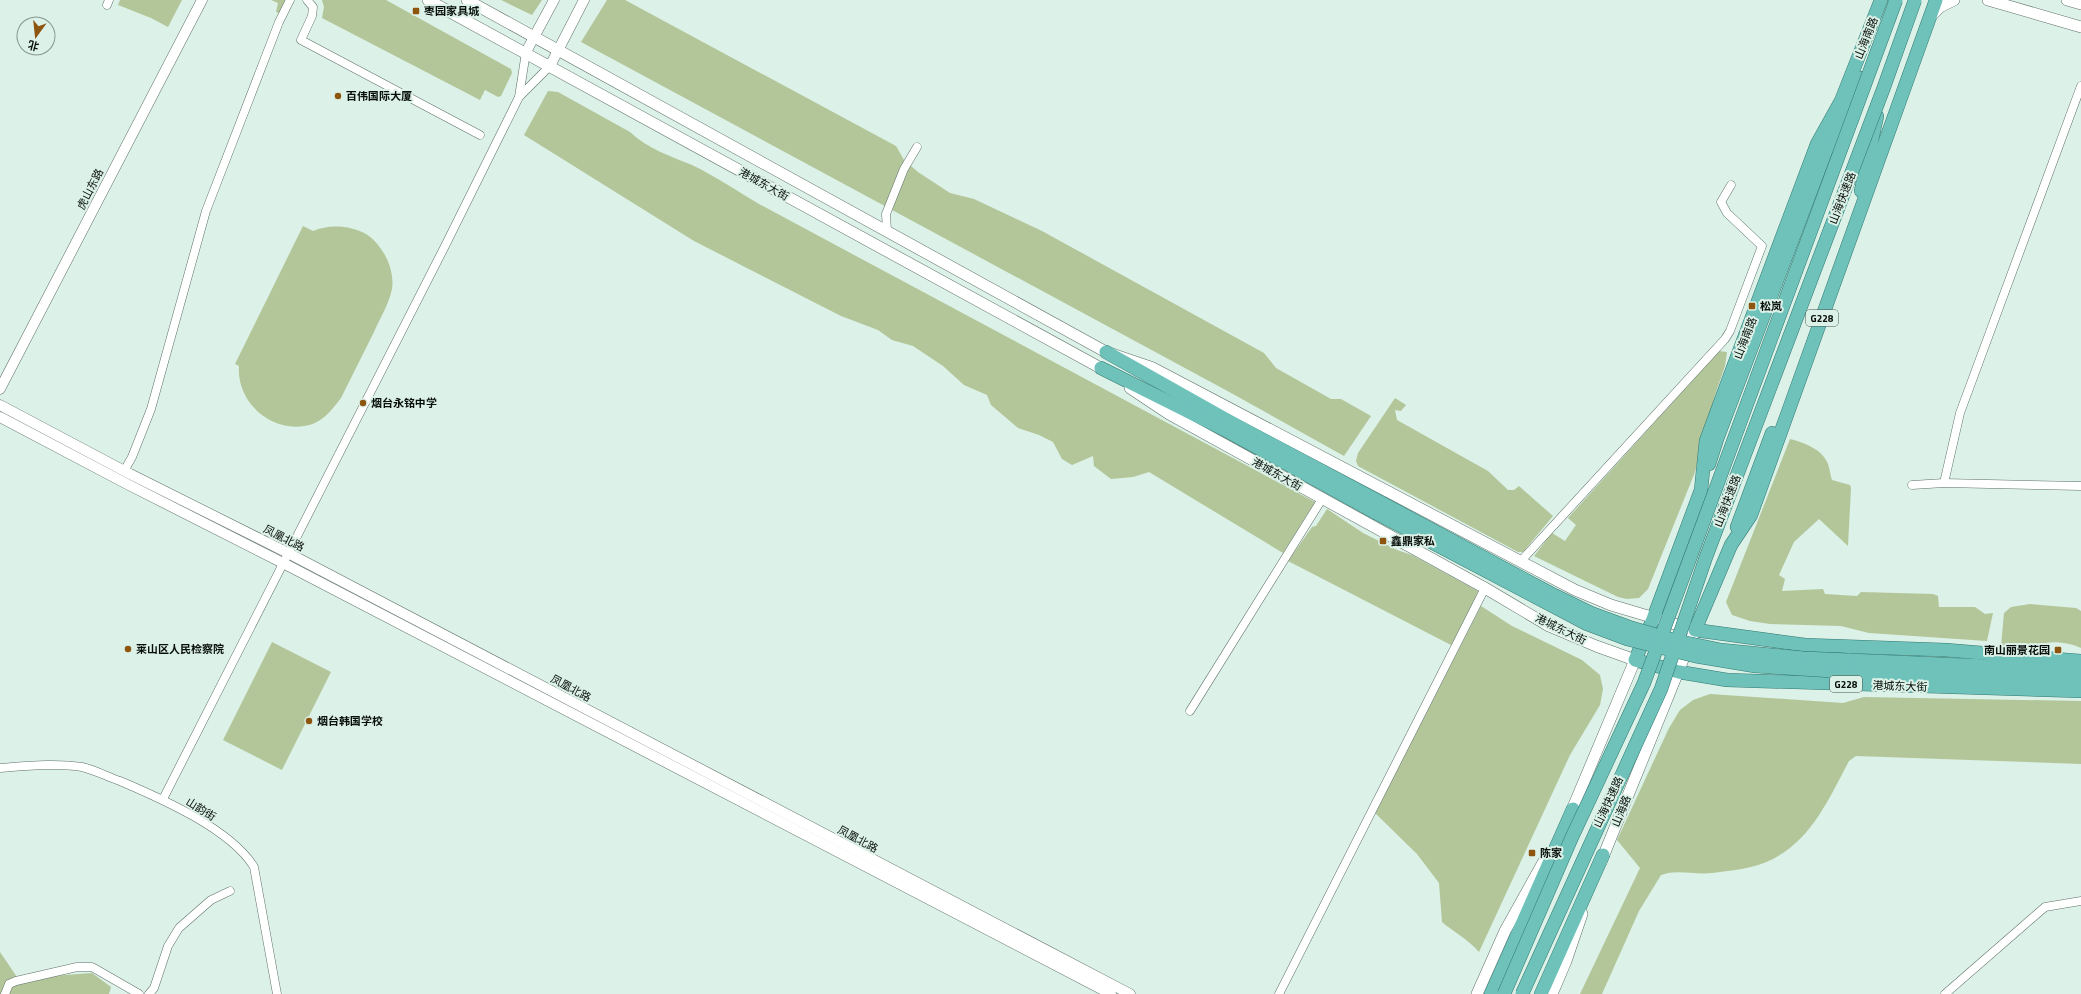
<svg xmlns="http://www.w3.org/2000/svg" width="2081" height="994" font-family="'Titillium Web','Noto Sans SC',sans-serif">
	<rect width="100%" height="100%" fill="#dcf1e7"/>
	<g fill="#b3c699">
		<polygon points="120,0 182,0 168,27 151,18 118,5"/>
		<polygon points="271,0 286,0 282,14 276,12 278,3"/>
		<polygon points="322,0 386,0 511,69 512,73 501,96 498,97 485,90 480,100 322,18 324,7"/>
		<polygon points="501,0 542,0 532,15"/>
		<polygon points="607,0 625,0 896,146 904,160 918,172 950,193 974,199 1042,231 1264,353 1276,368 1331,399 1341,399 1371,416 1344,456 1233,394 581,42"/>
		<path d="M548 91 558 92 630 132C648 149 670 156 692 165 715 176 737 191 759 204L1315 502 1283 553 1149 472 1133 477 1111 479 1094 466 1093 456 1072 465 1062 459 1053 442 1039 435 1018 428 991 405 987 395 964 385 943 366 913 346 892 340 878 330 841 316 694 241 524 135Z"/>
		<path d="M303 226 313 231C329 224 350 225 366 234 383 245 395 269 392 289 389 304 380 318 374 332 363 354 352 376 341 398 334 407 326 418 315 423 277 438 236 405 239 366L235 364Z"/>
		<polygon points="1719,351 1727,352 1725,366 1715,395 1695,472 1648,589 1639,598 1627,599 1618,597 1534,556 1552,533 1565,541 1576,525 1568,518"/>
		<polygon points="1395,398 1406,405 1401,411 1395,410 1397,420 1488,471 1508,490 1514,490 1519,486 1553,516 1523,552 1518,552 1358,466 1356,461 1358,453"/>
		<path d="M1790 439C1805 443 1822 449 1828 464 1830 469 1830 475 1832 480L1850 485 1851 488 1848 546 1819 519 1794 542 1779 575 1785 579 1782 591 1823 589 1825 594 1857 596 1861 592 1933 594 1938 596 1939 607H1975L1985 614 1993 613 1987 641 1869 633 1841 626 1770 624 1750 621 1732 615 1726 602Z"/>
		<polygon points="1327,509 1363,533 1397,550 1412,555 1478,591 1462,631 1451,645 1288,561 1312,527 1316,526"/>
		<path d="M2030 604 2076 608 2081 611V648C2071 643 2048 639 2039 646H2001L2004 613 2011 607Z"/>
		<path d="M1481 606 1512 626 1582 660 1600 675 1603 689 1600 705 1570 755 1479 952C1468 939 1455 933 1442 922L1439 883 1417 854 1375 813Z"/>
		<polygon points="272,642 331,672 282,770 223,740"/>
		<path d="M1710 694 1843 703 1864 697 2081 701V764L1856 756 1849 761C1825 806 1806 853 1751 867 1739 870 1725 871 1712 873 1694 875 1677 869 1661 875L1639 911 1602 994H1580L1640 868 1617 840 1669 728 1680 710 1693 700Z"/>
		<polygon points="0,952 21,983 52,976 92,973 111,987 109,994 0,994"/>
	</g>
	<g fill="none" stroke-linecap="round" stroke-linejoin="round">
		<g stroke="#5f7169" stroke-width="9">
			<g id="minor">
				<polyline points="307,0 313,7 312,16 301,40 480,135"/>
				<polyline points="107,5 109,0"/>
				<polyline points="519,97 526,52"/>
				<polyline points="887,231 886,214 904,169 917,147"/>
				<polyline points="124,471 132,457 151,409 206,211 279,22 290,0"/>
				<polyline points="1944,483 1960,413 2081,86"/>
				<polyline points="1912,485 1944,483 2081,486"/>
				<polyline points="1520,562 1725,339 1730,331 1762,246 1727,213 1721,202 1731,185"/>
				<polyline points="1190,711 1322,499"/>
				<path d="M0 768C27 766 55 763 82 767 95 770 108 777 120 781 160 798 231 829 254 867L277 994"/>
				<polyline points="163,799 445,246 519,97 550,66"/>
				<polyline points="5,994 9,984 16,981 77,967 92,967 139,994"/>
				<polyline points="149,994 154,988 168,946 179,928 211,900 230,891"/>
				<polyline points="1279,994 1485,588"/>
				<polyline points="1945,994 2045,907 2081,901"/>
			</g>
		</g>
		<g stroke="#5f7169" stroke-width="11">
			<g id="tertiary">
				<polyline points="526,52 554,0"/>
				<polyline points="550,66 584,0"/>
				<polyline points="0,389 202,0"/>
				<polyline points="0,405 130,474 288,553 1130,994"/>
				<polyline points="0,417 127,484 283,563 1111,994"/>
			</g>
		</g>
		<g stroke="#5f7169" stroke-width="12">
			<g id="secondary">
				<polyline points="428,0 1108,372"/>
				<polyline points="467,0 1106,352 1153,368 1575,590 1611,605 1695,630 1601,862"/>
				<polyline points="1988,0 2081,27"/>
				<polyline points="2067,0 2081,4"/>
				<polyline points="1930,17 1940,7 1954,0"/>
				<polyline points="1130,388 1169,414 1485,588 1549,626 1596,646 1635,660 1569,817"/>
				<polyline points="1477,994 1505,931 1544,861"/>
				<polyline points="1552,994 1566,961 1582,914"/>
			</g>
		</g>
		<g stroke="#337972" stroke-width="14">
			<g id="trunk">
				<polyline points="1881,0 1841,101 1817,144 1731,373 1706,441 1701,490 1653,619 1635,660 1679,672 1727,680 2081,691"/>
				<polyline points="1936,0 1751,515 1731,545 1695,630 1805,645 1946,650 2081,661"/>
				<polyline points="1861,191 1877,116"/>
				<polyline points="1106,352 1234,424 1382,503"/>
				<polyline points="1101,368 1229,432 1376,513"/>
				<polyline points="1709,464 1717,439 1826,151 1862,78"/>
				<polyline points="1737,527 1772,433"/>
				<polyline points="1848,660 2081,670"/>
				<polyline points="1848,672 2081,681"/>
				<polyline points="1491,994 1573,809"/>
				<polyline points="1541,994 1603,855"/>
			</g>
		</g>
		<use href="#minor" stroke="#fff" stroke-width="8"/>
		<use href="#tertiary" stroke="#fff" stroke-width="10"/>
		<use href="#secondary" stroke="#fff" stroke-width="11"/>
		<use href="#trunk" stroke="#6ec2ba" stroke-width="13"/>
		<g stroke="#337972" stroke-width="14" stroke-linecap="butt">
			<g id="trunk-bridge">
				<polyline points="1382,503 1550,593 1591,613 1632,628 1673,640 1721,650 1803,658 1848,660"/>
				<polyline points="1376,513 1587,624 1627,639 1695,656 1755,666 1848,672"/>
				<polyline points="1504,994 1572,837 1644,683 1896,0"/>
				<polyline points="1522,994 1661,689 1706,557 1884,87 1915,0"/>
			</g>
		</g>
		<use href="#trunk-bridge" stroke="#6ec2ba" stroke-width="13"/>
	</g>
	<g fill="#8e550f" stroke="#dcf1e7" stroke-width="1.5">
		<rect x="412" y="7" width="8" height="8" rx="2"/>
		<circle cx="338" cy="96" r="4"/>
		<rect x="1748" y="302" width="8" height="8" rx="2"/>
		<circle cx="363" cy="403" r="4"/>
		<rect x="1379" y="537" width="8" height="8" rx="2"/>
		<circle cx="128" cy="649" r="4"/>
		<rect x="2054" y="646" width="8" height="8" rx="2"/>
		<circle cx="309" cy="721" r="4"/>
		<rect x="1528" y="849" width="8" height="8" rx="2"/>
	</g>
	<g text-anchor="middle" stroke-width="4" stroke-linejoin="round" paint-order="stroke">
		<g fill="#dcf1e7" stroke="#48534e" stroke-width="1">
			<rect x="1806" y="310" width="32" height="16" rx="3"/>
			<rect x="1830" y="676" width="32" height="16" rx="3"/>
		</g>
		<g font-size="10" font-weight="bold" fill="#080f0c">
			<text x="1822" y="322">G228</text>
			<text x="1846" y="688">G228</text>
		</g>
		<g font-size="11" font-weight="bold" fill="#080f0c" stroke="#dcf1e7" text-anchor="start">
			<text x="424" y="15">枣园家具城</text>
			<text x="346" y="100">百伟国际大厦</text>
			<text x="1760" y="310">松岚</text>
			<text x="371" y="407">烟台永铭中学</text>
			<text x="1391" y="545">鑫鼎家私</text>
			<text x="136" y="653">莱山区人民检察院</text>
			<text x="2050" y="654" text-anchor="end">南山丽景花园</text>
			<text x="317" y="725">烟台韩国学校</text>
			<text x="1540" y="857">陈家</text>
		</g>
		<g font-size="11" fill="#080f0c" stroke="#dcf1e7">
			<text transform="translate(1866 38) rotate(-68)" y="4">山海南路</text>
			<text transform="translate(764 184) rotate(29)" y="4">港城东大街</text>
			<text transform="translate(90 189) rotate(-63)" y="4">虎山东路</text>
			<text transform="translate(1842 198) rotate(-69)" y="4">山海快速路</text>
			<text transform="translate(1745 338) rotate(-69)" y="4">山海南路</text>
			<text transform="translate(1277 474) rotate(29)" y="4">港城东大街</text>
			<text transform="translate(1727 501) rotate(-69)" y="4">山海快速路</text>
			<text transform="translate(284 538) rotate(27)" y="4">凤凰北路</text>
			<text transform="translate(1561 629) rotate(26)" y="4">港城东大街</text>
			<text transform="translate(1900 686) rotate(2)" y="4">港城东大街</text>
			<text transform="translate(571 688) rotate(28)" y="4">凤凰北路</text>
			<text transform="translate(1608 802) rotate(-65)" y="4">山海快速路</text>
			<text transform="translate(201 809) rotate(32)" y="4">山韵街</text>
			<text transform="translate(1621 811) rotate(-68)" y="4">山海路</text>
			<text transform="translate(858 839) rotate(28)" y="4">凤凰北路</text>
		</g>
	</g>
	<g transform="translate(36 36) rotate(195)"><circle r="19" fill="#dcf1e7" stroke="#87978f"/>
	<path d="M0-3L7 15L0 10L-7 15Z" fill="#8e550f"/>
	<text y="-6" font-size="11" font-weight="bold" text-anchor="middle" fill="#080f0c">北</text>
	</g>
</svg>
